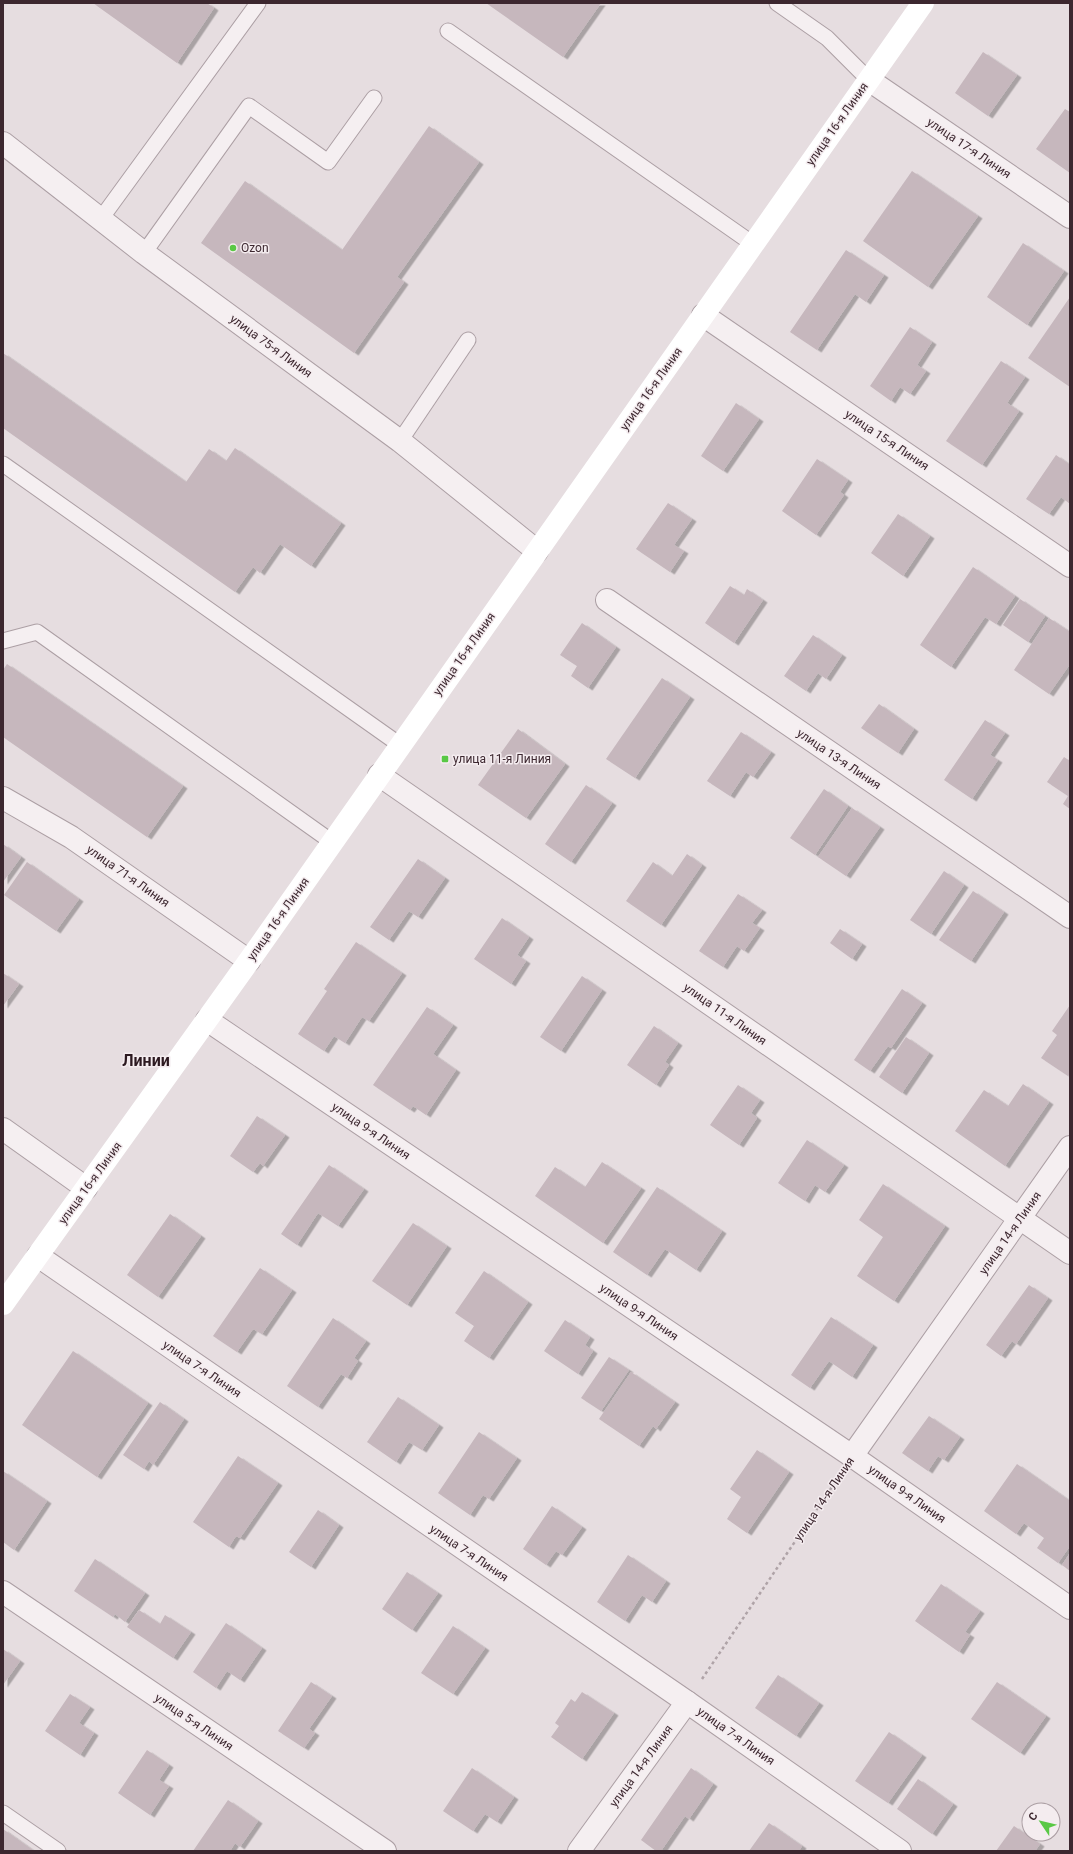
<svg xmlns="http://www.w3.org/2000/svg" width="1073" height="1854" font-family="Roboto,sans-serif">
	<defs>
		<filter id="shadow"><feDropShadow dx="4.5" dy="2.5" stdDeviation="0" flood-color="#0004"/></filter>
	</defs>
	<rect width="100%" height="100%" fill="#e6dde0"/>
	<g fill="#c6b7bd" filter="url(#shadow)">
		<polygon points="93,3 207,3 214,8 177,63"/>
		<polygon points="486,3 601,3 563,57"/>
		<polygon points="983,52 1017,75 988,116 955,93"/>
		<polygon points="1065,109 1070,112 1070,173 1036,149"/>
		<polygon points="429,126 479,162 397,277 404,282 354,353 201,243 245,181 342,250"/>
		<polygon points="912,171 978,216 928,287 863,241"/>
		<polygon points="1023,243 1064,271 1027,325 987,297"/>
		<polygon points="846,250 884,275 866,302 855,294 817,350 790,332"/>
		<polygon points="1070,297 1070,387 1028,358"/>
		<polygon points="910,327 932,342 917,365 926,371 910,394 900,387 891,401 870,386"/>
		<polygon points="3,353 186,482 209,449 226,461 235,448 341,523 311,566 280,544 260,573 253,567 235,592 3,428"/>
		<polygon points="1001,361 1025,377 1007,403 1019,411 982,465 946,441"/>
		<polygon points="736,403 759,419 723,471 701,456"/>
		<polygon points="1056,455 1070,465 1070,504 1061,497 1049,514 1026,499"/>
		<polygon points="817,459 848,480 840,492 844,495 816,535 782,511"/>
		<polygon points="668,503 692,519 674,545 684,551 670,572 636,549"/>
		<polygon points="898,514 930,536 903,576 871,553"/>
		<polygon points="973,567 1015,596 996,624 985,617 951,667 920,645"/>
		<polygon points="730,586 744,595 747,589 763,600 734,643 705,623"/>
		<polygon points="1020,599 1045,616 1028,642 1003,625"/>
		<polygon points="1049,618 1070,632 1070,664 1049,694 1014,670"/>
		<polygon points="582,623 616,647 588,688 571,676 577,666 560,655"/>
		<polygon points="813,635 842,655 826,679 818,673 806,691 784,676"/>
		<polygon points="7,664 183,786 147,837 3,737 3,670"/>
		<polygon points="662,678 690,697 635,778 606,759"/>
		<polygon points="879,704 914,729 898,753 861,728"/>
		<polygon points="985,720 1005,733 990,755 998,760 972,799 944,780"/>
		<polygon points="518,729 565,764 526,818 478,785"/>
		<polygon points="741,732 771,752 753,777 746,772 730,796 707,781"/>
		<polygon points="1064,757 1070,761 1070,809 1063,804 1068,796 1047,782"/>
		<polygon points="586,785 612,803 571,862 545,844"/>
		<polygon points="824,789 848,806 815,855 790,838"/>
		<polygon points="852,808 880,827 846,876 818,857"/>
		<polygon points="3,844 21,857 3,882"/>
		<polygon points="687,854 702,865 661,925 626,901 653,862 672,876"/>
		<polygon points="418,859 445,878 418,917 409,911 389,940 370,927"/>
		<polygon points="27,862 79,899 56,931 4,895"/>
		<polygon points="944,871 964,885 931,934 910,920"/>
		<polygon points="973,891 1004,912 971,961 939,940"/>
		<polygon points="738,894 762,910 752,923 760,928 744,951 737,946 723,967 699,951"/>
		<polygon points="502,918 529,937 517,955 526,961 511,984 474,959"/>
		<polygon points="840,929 862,944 852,959 830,943"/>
		<polygon points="356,942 402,973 369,1021 362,1017 345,1043 334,1036 324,1051 298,1034 327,991 324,989"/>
		<polygon points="3,973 19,984 3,1006"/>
		<polygon points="582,976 602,990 561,1051 540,1037"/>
		<polygon points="902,989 922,1003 891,1048 888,1046 870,1071 854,1060"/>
		<polygon points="1070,1005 1070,1073 1068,1076 1041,1058 1057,1035 1052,1031"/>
		<polygon points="427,1007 453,1025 433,1054 456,1070 426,1115 413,1106 410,1110 373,1085"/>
		<polygon points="654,1026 678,1043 665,1062 669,1065 656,1085 627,1065"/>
		<polygon points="906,1037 929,1053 902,1093 879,1077"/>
		<polygon points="1023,1084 1049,1102 1005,1166 955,1131 984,1090 1008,1106"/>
		<polygon points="738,1085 760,1100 751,1113 757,1118 739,1145 710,1125"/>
		<polygon points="257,1116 285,1135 263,1166 260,1163 253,1172 230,1156"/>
		<polygon points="807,1140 844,1165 825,1192 815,1185 805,1201 778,1183"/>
		<polygon points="602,1162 641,1188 603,1243 535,1196 555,1167 585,1187"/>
		<polygon points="329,1165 364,1189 338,1226 318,1213 297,1245 281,1234"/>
		<polygon points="883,1184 945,1226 894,1301 857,1276 883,1237 859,1220"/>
		<polygon points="657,1187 722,1231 696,1270 665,1249 647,1275 613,1252"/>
		<polygon points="170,1214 201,1236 158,1297 127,1275"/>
		<polygon points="413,1223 447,1246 407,1305 372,1281"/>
		<polygon points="260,1268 292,1290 262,1334 253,1329 237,1352 213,1336"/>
		<polygon points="484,1271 528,1302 489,1358 464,1341 474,1326 455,1313"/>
		<polygon points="1029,1285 1048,1298 1016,1344 1012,1341 1001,1356 986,1345"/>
		<polygon points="831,1317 873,1345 852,1377 829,1361 810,1388 791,1375"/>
		<polygon points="333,1318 366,1341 354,1358 358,1361 347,1378 341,1374 318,1407 287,1386"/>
		<polygon points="565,1320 590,1337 585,1345 593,1351 578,1374 544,1351"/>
		<polygon points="73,1351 148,1403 97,1477 22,1425"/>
		<polygon points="609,1357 629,1370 601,1411 581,1398"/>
		<polygon points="631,1372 675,1402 656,1429 653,1426 639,1446 599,1419"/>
		<polygon points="398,1397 439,1425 422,1450 409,1442 396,1462 367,1442"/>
		<polygon points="160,1402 184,1419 153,1465 149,1461 144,1469 123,1455"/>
		<polygon points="929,1416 960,1437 944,1460 938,1456 928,1471 902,1453"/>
		<polygon points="479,1432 517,1458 489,1499 483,1495 470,1515 438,1493"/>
		<polygon points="757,1450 789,1472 747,1533 727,1519 741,1497 730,1489"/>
		<polygon points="238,1456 278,1483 240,1538 236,1536 229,1547 193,1522"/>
		<polygon points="1017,1464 1070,1501 1070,1546 1058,1563 1037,1548 1044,1538 1024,1523 1016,1534 984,1511"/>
		<polygon points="3,1471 47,1501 14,1550 3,1542"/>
		<polygon points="552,1506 582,1527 562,1555 556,1551 546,1565 523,1549"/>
		<polygon points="318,1510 339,1525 311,1567 289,1552"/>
		<polygon points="1070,1553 1070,1571 1062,1565"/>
		<polygon points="628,1555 666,1581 652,1602 642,1595 625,1621 597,1602"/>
		<polygon points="95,1559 145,1593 125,1622 115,1614 113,1617 74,1591"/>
		<polygon points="407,1572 438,1593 412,1630 382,1609"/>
		<polygon points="941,1584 980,1611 965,1632 970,1635 959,1652 915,1621"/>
		<polygon points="139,1610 160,1624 165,1615 191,1632 173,1658 127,1627"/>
		<polygon points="226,1623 262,1648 240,1680 227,1671 216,1688 193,1672"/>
		<polygon points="453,1626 485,1648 453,1694 421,1673"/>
		<polygon points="3,1649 20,1661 3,1685"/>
		<polygon points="778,1675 819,1703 796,1736 755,1708"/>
		<polygon points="311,1682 332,1696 309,1729 315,1733 304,1748 278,1731"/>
		<polygon points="997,1682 1046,1716 1020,1753 971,1719"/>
		<polygon points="582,1692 614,1713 582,1759 551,1737 559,1726 555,1723 571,1699 575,1702"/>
		<polygon points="70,1694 90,1707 79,1723 94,1733 80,1755 45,1731"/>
		<polygon points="889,1732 922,1755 888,1803 855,1781"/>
		<polygon points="147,1750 169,1765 159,1780 169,1786 150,1815 118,1793"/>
		<polygon points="472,1768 514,1797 497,1822 485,1814 473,1831 443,1811"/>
		<polygon points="691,1768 713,1784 689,1819 685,1816 661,1851 656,1851 641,1840"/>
		<polygon points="918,1779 953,1804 932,1834 897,1809"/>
		<polygon points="228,1800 258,1821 240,1847 235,1843 230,1851 193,1851"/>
		<polygon points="769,1823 802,1846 799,1851 749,1851"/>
		<polygon points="1014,1826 1040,1844 1035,1851 996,1851"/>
		<polygon points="3,1829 34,1851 3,1851"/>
	</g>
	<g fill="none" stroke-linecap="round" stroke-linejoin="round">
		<g stroke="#ac9fa4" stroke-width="17">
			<g id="lane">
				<polyline points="777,3 827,38 869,80"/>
				<polyline points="448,31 753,244"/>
				<polyline points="100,220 258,3"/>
				<polyline points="144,253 249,106 328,162 374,98"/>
				<polyline points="400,441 468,340"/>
				<polyline points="3,464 400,745"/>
				<polyline points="3,641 37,632 332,842"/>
				<polyline points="3,1813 58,1851"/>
			</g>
		</g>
		<g stroke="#ac9fa4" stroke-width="24">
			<g id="street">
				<polyline points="869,80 1070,217"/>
				<polyline points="3,143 144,253 400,441 537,551"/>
				<polyline points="703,315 1070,566"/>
				<polyline points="607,600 1070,917"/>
				<polyline points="379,775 1070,1253"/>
				<polyline points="3,798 71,837 249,961"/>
				<polyline points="207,1020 852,1456 1070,1608"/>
				<polyline points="3,1129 86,1188"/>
				<polyline points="38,1256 687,1702 900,1851"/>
				<polyline points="852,1456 1070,1147"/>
				<polyline points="3,1592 385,1851"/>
				<polyline points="579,1851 687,1702"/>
			</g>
		</g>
		<polyline stroke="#afa3a7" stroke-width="2.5" stroke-dasharray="3 3" stroke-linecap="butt" points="702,1679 838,1478"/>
		<use href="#lane" stroke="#f5eff1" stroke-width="15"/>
		<use href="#street" stroke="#f5eff1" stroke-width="22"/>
		<polyline stroke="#fff" stroke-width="22" points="3,1304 249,961 923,3"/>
	</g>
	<g fill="#59c845" stroke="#f4ecef" stroke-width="1.5">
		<circle cx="233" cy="248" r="4"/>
		<rect x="441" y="755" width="8" height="8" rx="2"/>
	</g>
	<g text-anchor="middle" stroke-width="3" stroke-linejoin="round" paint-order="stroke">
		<g font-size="12" fill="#3c272f" stroke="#f4ecef">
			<text transform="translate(837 124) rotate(-55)" y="4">улица 16-я Линия</text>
			<text transform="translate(969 148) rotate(34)" y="4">улица 17-я Линия</text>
			<text transform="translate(271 346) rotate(36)" y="4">улица 75-я Линия</text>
			<text transform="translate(651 389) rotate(-55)" y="4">улица 16-я Линия</text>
			<text transform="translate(887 440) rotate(34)" y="4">улица 15-я Линия</text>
			<text transform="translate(464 654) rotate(-55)" y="4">улица 16-я Линия</text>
			<text transform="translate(839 759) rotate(34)" y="4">улица 13-я Линия</text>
			<text transform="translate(128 876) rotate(35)" y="4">улица 71-я Линия</text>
			<text transform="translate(278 919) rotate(-55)" y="4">улица 16-я Линия</text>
			<text transform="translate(725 1014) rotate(35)" y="4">улица 11-я Линия</text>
			<text transform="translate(371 1131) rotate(34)" y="4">улица 9-я Линия</text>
			<text transform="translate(90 1183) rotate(-54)" y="4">улица 16-я Линия</text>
			<text transform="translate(1010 1233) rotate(-55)" y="4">улица 14-я Линия</text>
			<text transform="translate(639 1312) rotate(34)" y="4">улица 9-я Линия</text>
			<text transform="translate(202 1369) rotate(34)" y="4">улица 7-я Линия</text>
			<text transform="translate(907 1494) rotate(35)" y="4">улица 9-я Линия</text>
			<text transform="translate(824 1499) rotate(-56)" y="4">улица 14-я Линия</text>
			<text transform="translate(469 1553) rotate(34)" y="4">улица 7-я Линия</text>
			<text transform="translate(194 1722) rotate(34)" y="4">улица 5-я Линия</text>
			<text transform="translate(736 1736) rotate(35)" y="4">улица 7-я Линия</text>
			<text transform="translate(641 1766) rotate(-54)" y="4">улица 14-я Линия</text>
		</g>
		<g font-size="12" fill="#3c272f" stroke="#f4ecef" text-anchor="start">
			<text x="241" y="252">Ozon</text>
			<text x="453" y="763">улица 11-я Линия</text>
		</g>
		<g font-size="16" font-weight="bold" fill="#2c1920" stroke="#f4ecef">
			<text x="146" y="1066">Линии</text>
		</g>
	</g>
	<rect width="1073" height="1854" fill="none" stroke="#3c272f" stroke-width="8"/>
	<g transform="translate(1041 1822) rotate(305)"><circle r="19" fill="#f4ecef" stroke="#aa9da2"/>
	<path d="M0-3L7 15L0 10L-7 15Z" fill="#59c845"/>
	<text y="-6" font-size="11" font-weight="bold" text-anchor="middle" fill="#3c272f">С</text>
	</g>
</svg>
